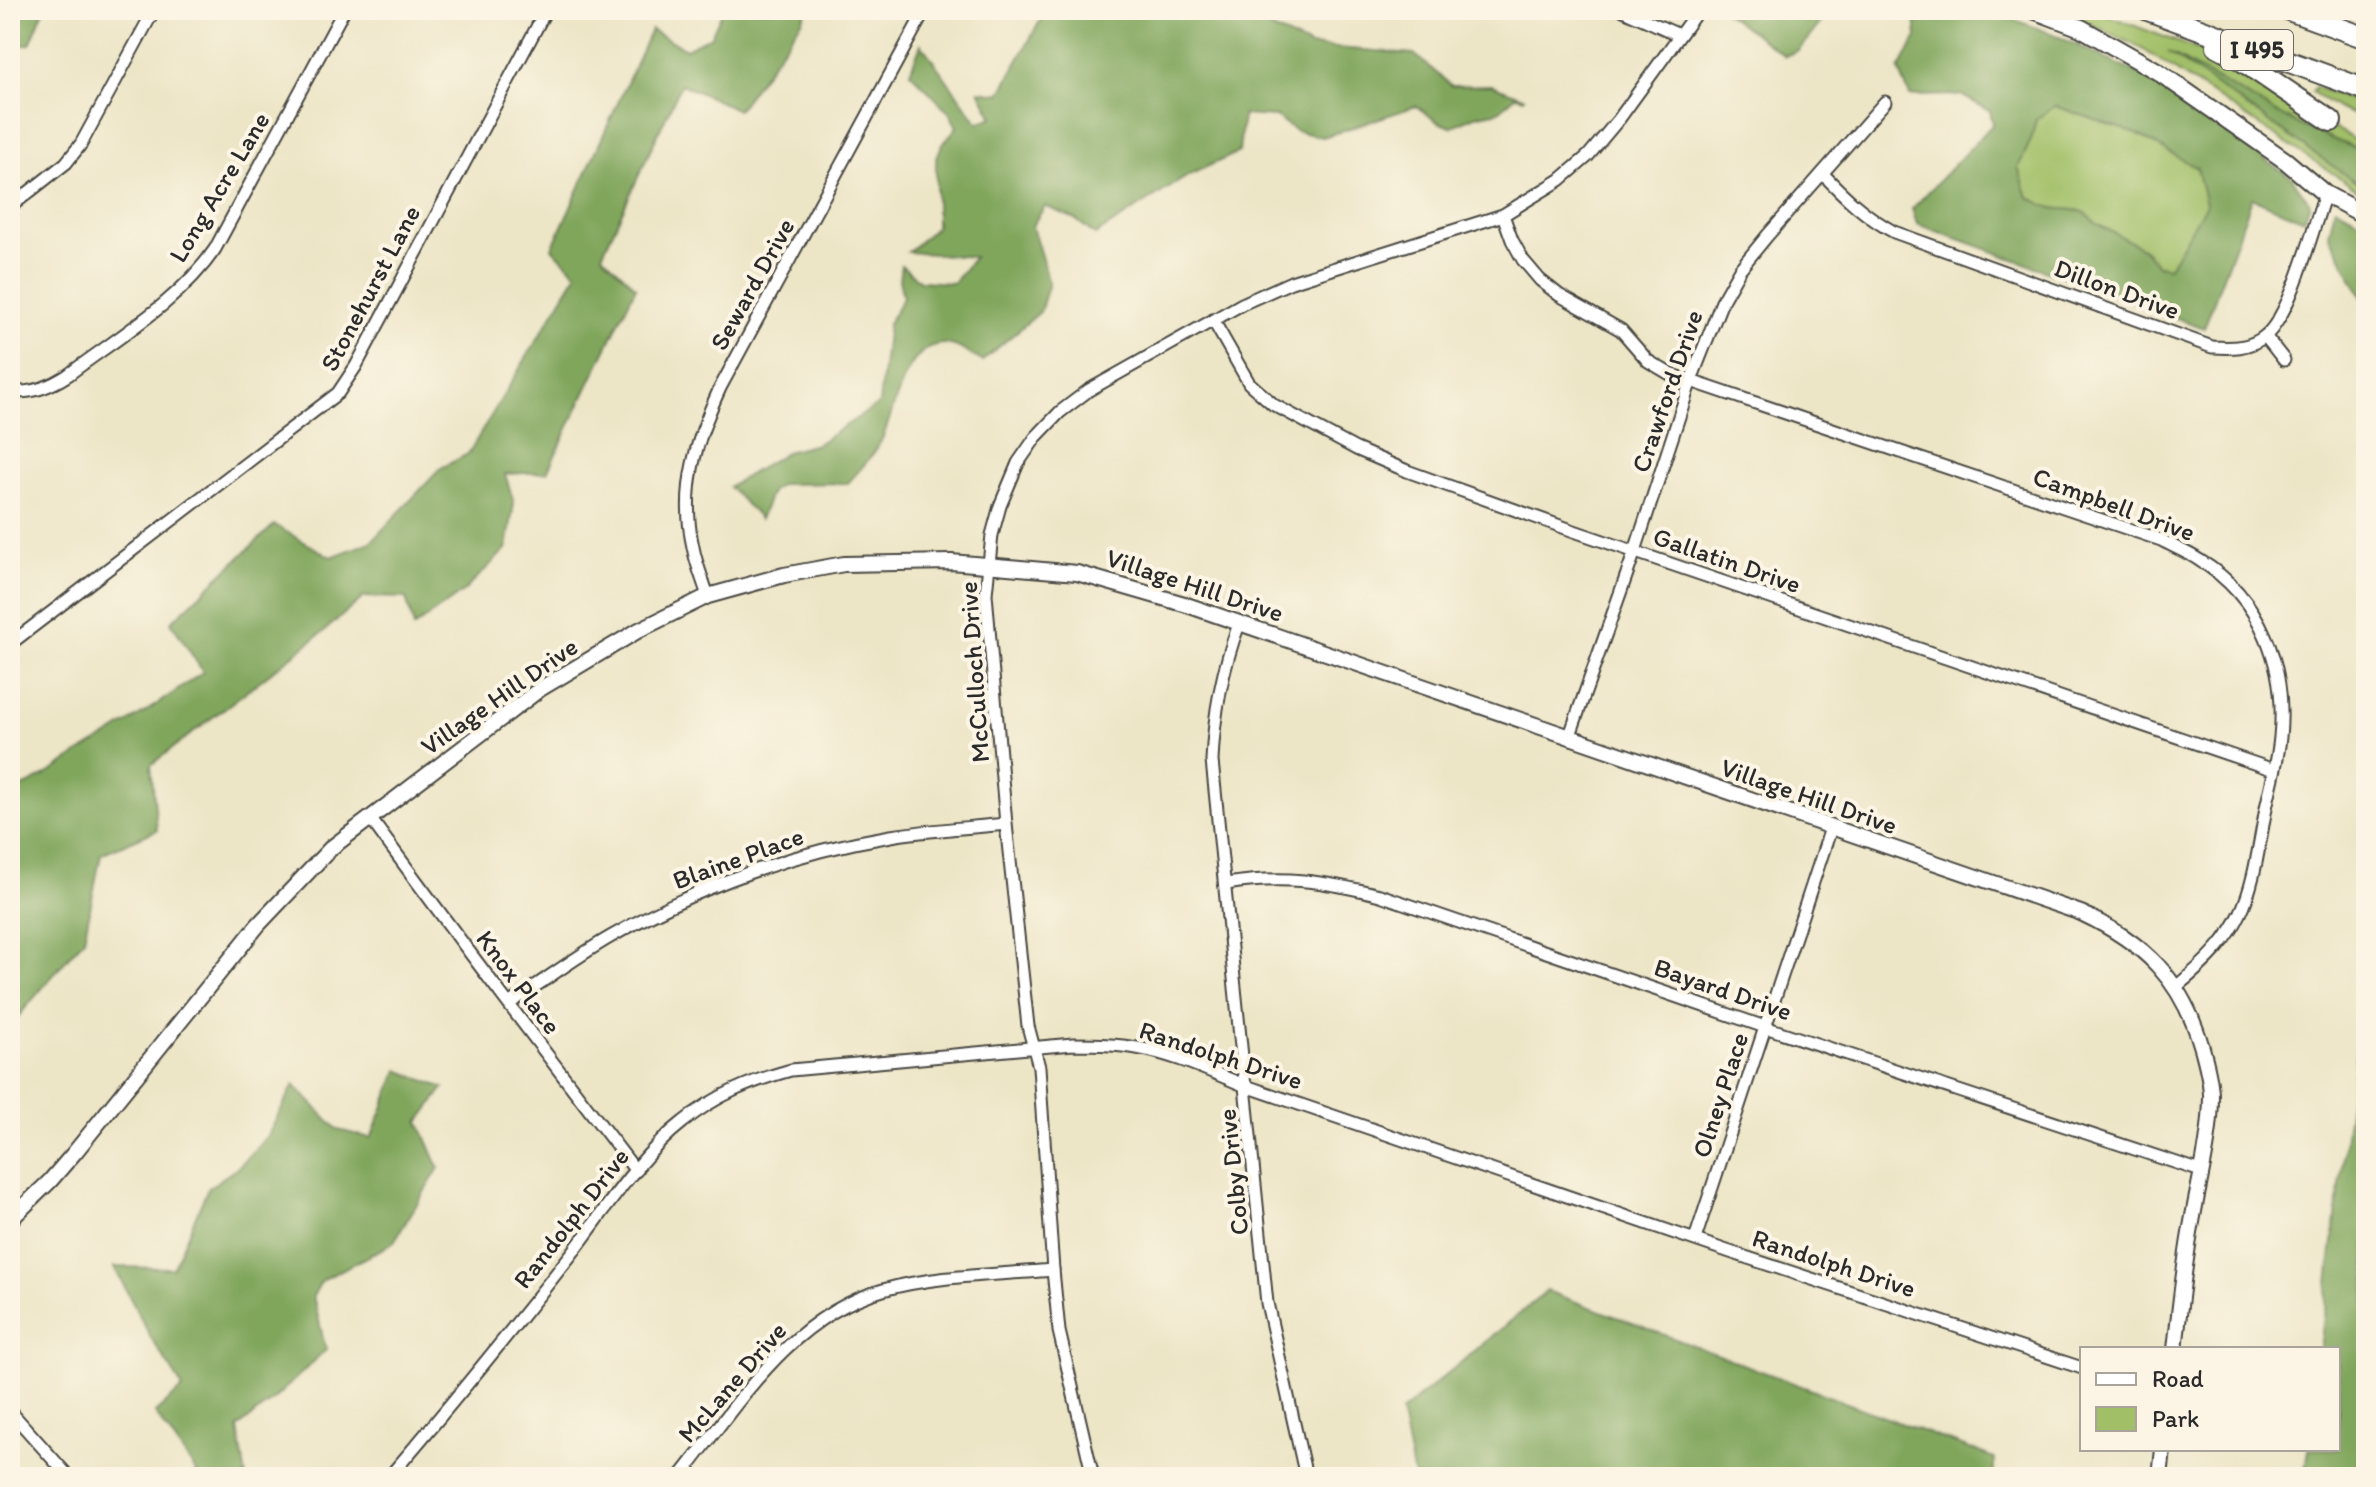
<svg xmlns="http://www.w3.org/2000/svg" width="2376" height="1487" font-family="Itim,sans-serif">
	<rect width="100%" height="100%" fill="#fcf5e5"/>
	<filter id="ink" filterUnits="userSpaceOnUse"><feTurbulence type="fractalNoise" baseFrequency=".0125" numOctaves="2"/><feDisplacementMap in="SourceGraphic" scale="16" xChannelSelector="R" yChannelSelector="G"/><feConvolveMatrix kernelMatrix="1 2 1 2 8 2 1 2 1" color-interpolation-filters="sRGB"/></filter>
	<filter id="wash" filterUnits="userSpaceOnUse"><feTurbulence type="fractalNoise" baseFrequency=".006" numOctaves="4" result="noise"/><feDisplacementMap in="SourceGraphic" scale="32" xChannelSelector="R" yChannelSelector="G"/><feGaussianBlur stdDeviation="1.8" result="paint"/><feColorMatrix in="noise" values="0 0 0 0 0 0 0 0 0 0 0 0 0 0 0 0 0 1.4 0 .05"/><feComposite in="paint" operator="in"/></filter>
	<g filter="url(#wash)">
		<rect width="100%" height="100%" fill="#ece5c6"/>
		<g fill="#a1bf67" stroke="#667549" stroke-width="2">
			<polygon points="2062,10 2093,10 2212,55 2256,75 2366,148 2366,195 2141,48"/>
			<polygon points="2315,87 2366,106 2366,119 2339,109 2312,92"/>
			<path d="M2055 106 2137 134 2197 168 2207 204 2169 267 2157 265 2144 249 2095 223C2084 206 2070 211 2053 208 2045 206 2036 201 2028 197L2018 167 2031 140 2036 119Z"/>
		</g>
		<g fill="#80a65c" stroke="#566844" stroke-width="2" fill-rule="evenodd">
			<polygon points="10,10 44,10 30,44 10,47"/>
			<path d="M723 10H807L802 21 738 110 681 84 602 255 636 287 547 472 505 474 514 503 507 548 464 591 414 627 406 598 364 597 323 632 151 765 157 830 101 854 84 939 10 1026V791C34 785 55 769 76 755 120 729 162 702 203 672L171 622 274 525 331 557 371 542 441 468 468 454 577 274 552 248 651 30 686 49 711 36Z"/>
			<path d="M1046 10H1247L1259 23 1310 46 1414 54 1452 86 1492 85 1525 98 1515 96 1499 111 1475 116 1451 127 1438 122 1416 106 1323 137 1296 131 1276 117 1243 115 1239 152 1191 174 1095 235 1075 219 1045 206 1032 226 1049 283 1040 312 982 361C971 355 955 343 943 344 904 345 895 411 882 439 874 456 860 469 848 483L781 484 771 492 760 519 729 487 786 452 817 444 879 404 888 324 903 297 899 280 901 265 920 281 953 283 974 257 908 252 936 227V159L942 145 957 127 949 112 910 72 921 44 978 123 993 117 979 91 1000 94Z"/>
			<polygon points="1722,10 1831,10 1799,50 1785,56"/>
			<path d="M1894 10H1989L2053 34 2145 77 2292 178 2310 203 2304 220 2252 198 2204 328 1917 224 1912 209 1993 124 1990 111 1961 95 1910 96 1899 70 1917 37 1915 17ZM2055 106 2137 134 2197 168 2206 204 2169 267 2157 265 2144 249 2095 223C2084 206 2070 211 2053 208 2045 206 2036 201 2028 197L2018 167 2031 140 2036 119Z"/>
			<polygon points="2168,52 2295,123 2366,153 2366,189"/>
			<polygon points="2335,207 2366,224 2366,305 2329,234"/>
			<polygon points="2366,970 2366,1415 2354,1477 2304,1477 2308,1449 2338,1449 2338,1349 2320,1349"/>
			<polygon points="398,1070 444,1088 419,1122 439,1168 393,1243 322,1280 313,1296 326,1350 275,1398 238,1428 246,1477 200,1477 155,1413 183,1388 151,1338 114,1267 173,1268 208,1188 237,1168 267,1137 294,1085 338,1130 371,1138"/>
			<polygon points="1547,1291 1994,1458 1994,1477 1414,1477 1401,1412"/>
		</g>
	</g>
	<g filter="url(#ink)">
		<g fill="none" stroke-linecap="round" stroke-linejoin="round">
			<g stroke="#484742" stroke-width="15">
				<g id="minor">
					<polyline points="1623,10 1679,35"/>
					<path d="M1823 174C1845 197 1866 217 1894 232L2212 347C2231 348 2249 349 2265 336 2291 315 2313 228 2325 194"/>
					<polyline points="10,207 66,163 81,144 154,10"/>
					<path d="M1503 215 1512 240 1523 260 1540 280 1559 295 1621 330 1648 361 1670 374 2161 540C2174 547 2187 552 2199 560 2261 597 2287 667 2280 737 2278 761 2271 785 2266 808 2250 896 2250 927 2177 986"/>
					<polyline points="1213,320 1249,383 1274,405 1356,449 1407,471 1574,531 2274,770"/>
					<polyline points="2265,336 2284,360"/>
					<path d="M10 391C31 395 51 386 68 375 118 337 179 302 215 249L344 10"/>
					<path d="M708 596C703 580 696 564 693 547 680 490 696 440 720 388L925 10"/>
					<path d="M1239 624C1222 670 1214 712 1212 761L1267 1303 1306 1477"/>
					<polyline points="10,644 338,393 356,366 546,10"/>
					<polyline points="1569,738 1635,551 1691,380 1723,299 1740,269 1767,236 1885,102"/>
					<path d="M370 818C457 937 546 1054 636 1171"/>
					<path d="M1226 884C1283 875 1324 881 1380 895L1765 1027 2201 1171"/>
					<path d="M510 1003C544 981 577 956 612 936 698 887 793 852 891 836 929 830 968 828 1006 824"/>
					<polyline points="1695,1239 1831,828"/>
					<polyline points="10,1411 69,1477"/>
					<path d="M389 1477C451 1405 511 1331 570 1256 604 1212 639 1156 683 1122 716 1095 751 1081 791 1070L1073 1044C1094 1044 1115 1044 1137 1048 1174 1054 1211 1072 1246 1086L1733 1253 2082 1368"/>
					<path d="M680 1477C737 1406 790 1316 883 1290 935 1275 998 1275 1053 1270"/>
					<polyline points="1093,1477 1059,1331 1053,1270 1039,1067 1028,1026 1006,824 986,594 992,535 1000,506 1018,463 1036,437 1060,412 1089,390 1242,304 1291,282 1503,215 1560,180 1588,156 1619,119 1698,10"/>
				</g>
			</g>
			<g stroke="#484742" stroke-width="18">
				<g id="tertiary">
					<path d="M10 1220 50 1181 75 1152 258 925 331 848 540 689 639 630 708 596 784 575 844 564 951 562 1077 573 1184 604 2081 913C2145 943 2182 979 2202 1048 2206 1063 2211 1080 2211 1096 2211 1138 2199 1181 2192 1222 2184 1264 2180 1307 2175 1349"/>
					<polyline points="2160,1477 2163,1449"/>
				</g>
			</g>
			<g stroke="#484742" stroke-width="20">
				<polyline id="secondary" points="2033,10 2081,28 2157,71 2286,161 2325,194 2366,216"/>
			</g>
			<g stroke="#484742" stroke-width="24">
				<g id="motorway">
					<polyline points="2148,10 2366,90"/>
					<polyline points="2289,10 2366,38"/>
					<polyline points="2217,46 2234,55 2331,121"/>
				</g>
			</g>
			<use href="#minor" stroke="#fff" stroke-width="11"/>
			<use href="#tertiary" stroke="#fff" stroke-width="14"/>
			<use href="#secondary" stroke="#fff" stroke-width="16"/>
			<use href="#motorway" stroke="#fff" stroke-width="20"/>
		</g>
	</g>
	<g text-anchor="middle" stroke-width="8" stroke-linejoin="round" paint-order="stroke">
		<rect fill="#fcf5e5" stroke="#6a6863" stroke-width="2" x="2221" y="30" width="72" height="40" rx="6"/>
		<g font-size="24" font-weight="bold" fill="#2b2b2b">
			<text x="2257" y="58">I 495</text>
		</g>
		<g font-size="26" fill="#2b2b2b" stroke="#fcf5e5">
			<text transform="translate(219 187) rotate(-59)" y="9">Long Acre Lane</text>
			<text transform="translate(752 284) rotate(-61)" y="9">Seward Drive</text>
			<text transform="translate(370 288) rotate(-62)" y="9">Stonehurst Lane</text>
			<text transform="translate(2117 289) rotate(20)" y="9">Dillon Drive</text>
			<text transform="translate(1667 391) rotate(-71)" y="9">Crawford Drive</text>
			<text transform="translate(2114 504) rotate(20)" y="9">Campbell Drive</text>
			<text transform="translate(1727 560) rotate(19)" y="9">Gallatin Drive</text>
			<text transform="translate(1195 585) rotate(18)" y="9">Village Hill Drive</text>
			<text transform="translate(974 672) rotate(-94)" y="9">McCulloch Drive</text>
			<text transform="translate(499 696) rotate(-35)" y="9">Village Hill Drive</text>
			<text transform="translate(1809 796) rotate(19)" y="9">Village Hill Drive</text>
			<text transform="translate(738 858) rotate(-20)" y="9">Blaine Place</text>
			<text transform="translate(519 982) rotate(53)" y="9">Knox Place</text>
			<text transform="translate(1723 989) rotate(19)" y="9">Bayard Drive</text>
			<text transform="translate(1221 1055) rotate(18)" y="9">Randolph Drive</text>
			<text transform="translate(1720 1095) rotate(-72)" y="9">Olney Place</text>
			<text transform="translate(1233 1172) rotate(-96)" y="9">Colby Drive</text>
			<text transform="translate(571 1218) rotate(-52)" y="9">Randolph Drive</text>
			<text transform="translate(1834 1263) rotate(18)" y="9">Randolph Drive</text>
			<text transform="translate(732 1382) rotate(-49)" y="9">McLane Drive</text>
		</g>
	</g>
	<rect width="2376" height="1487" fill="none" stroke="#fcf5e5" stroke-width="40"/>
	<rect x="2080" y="1347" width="260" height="104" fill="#fcf5e5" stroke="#a8a49b" stroke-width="2"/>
	<rect x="2096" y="1373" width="40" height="12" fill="#ffffff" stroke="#a8a49b" stroke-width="2"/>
	<text x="2152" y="1387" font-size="24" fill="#2b2b2b">Road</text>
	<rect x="2096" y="1407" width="40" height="24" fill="#a1bf67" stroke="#a8a49b" stroke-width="2"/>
	<text x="2152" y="1427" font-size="24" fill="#2b2b2b">Park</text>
</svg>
